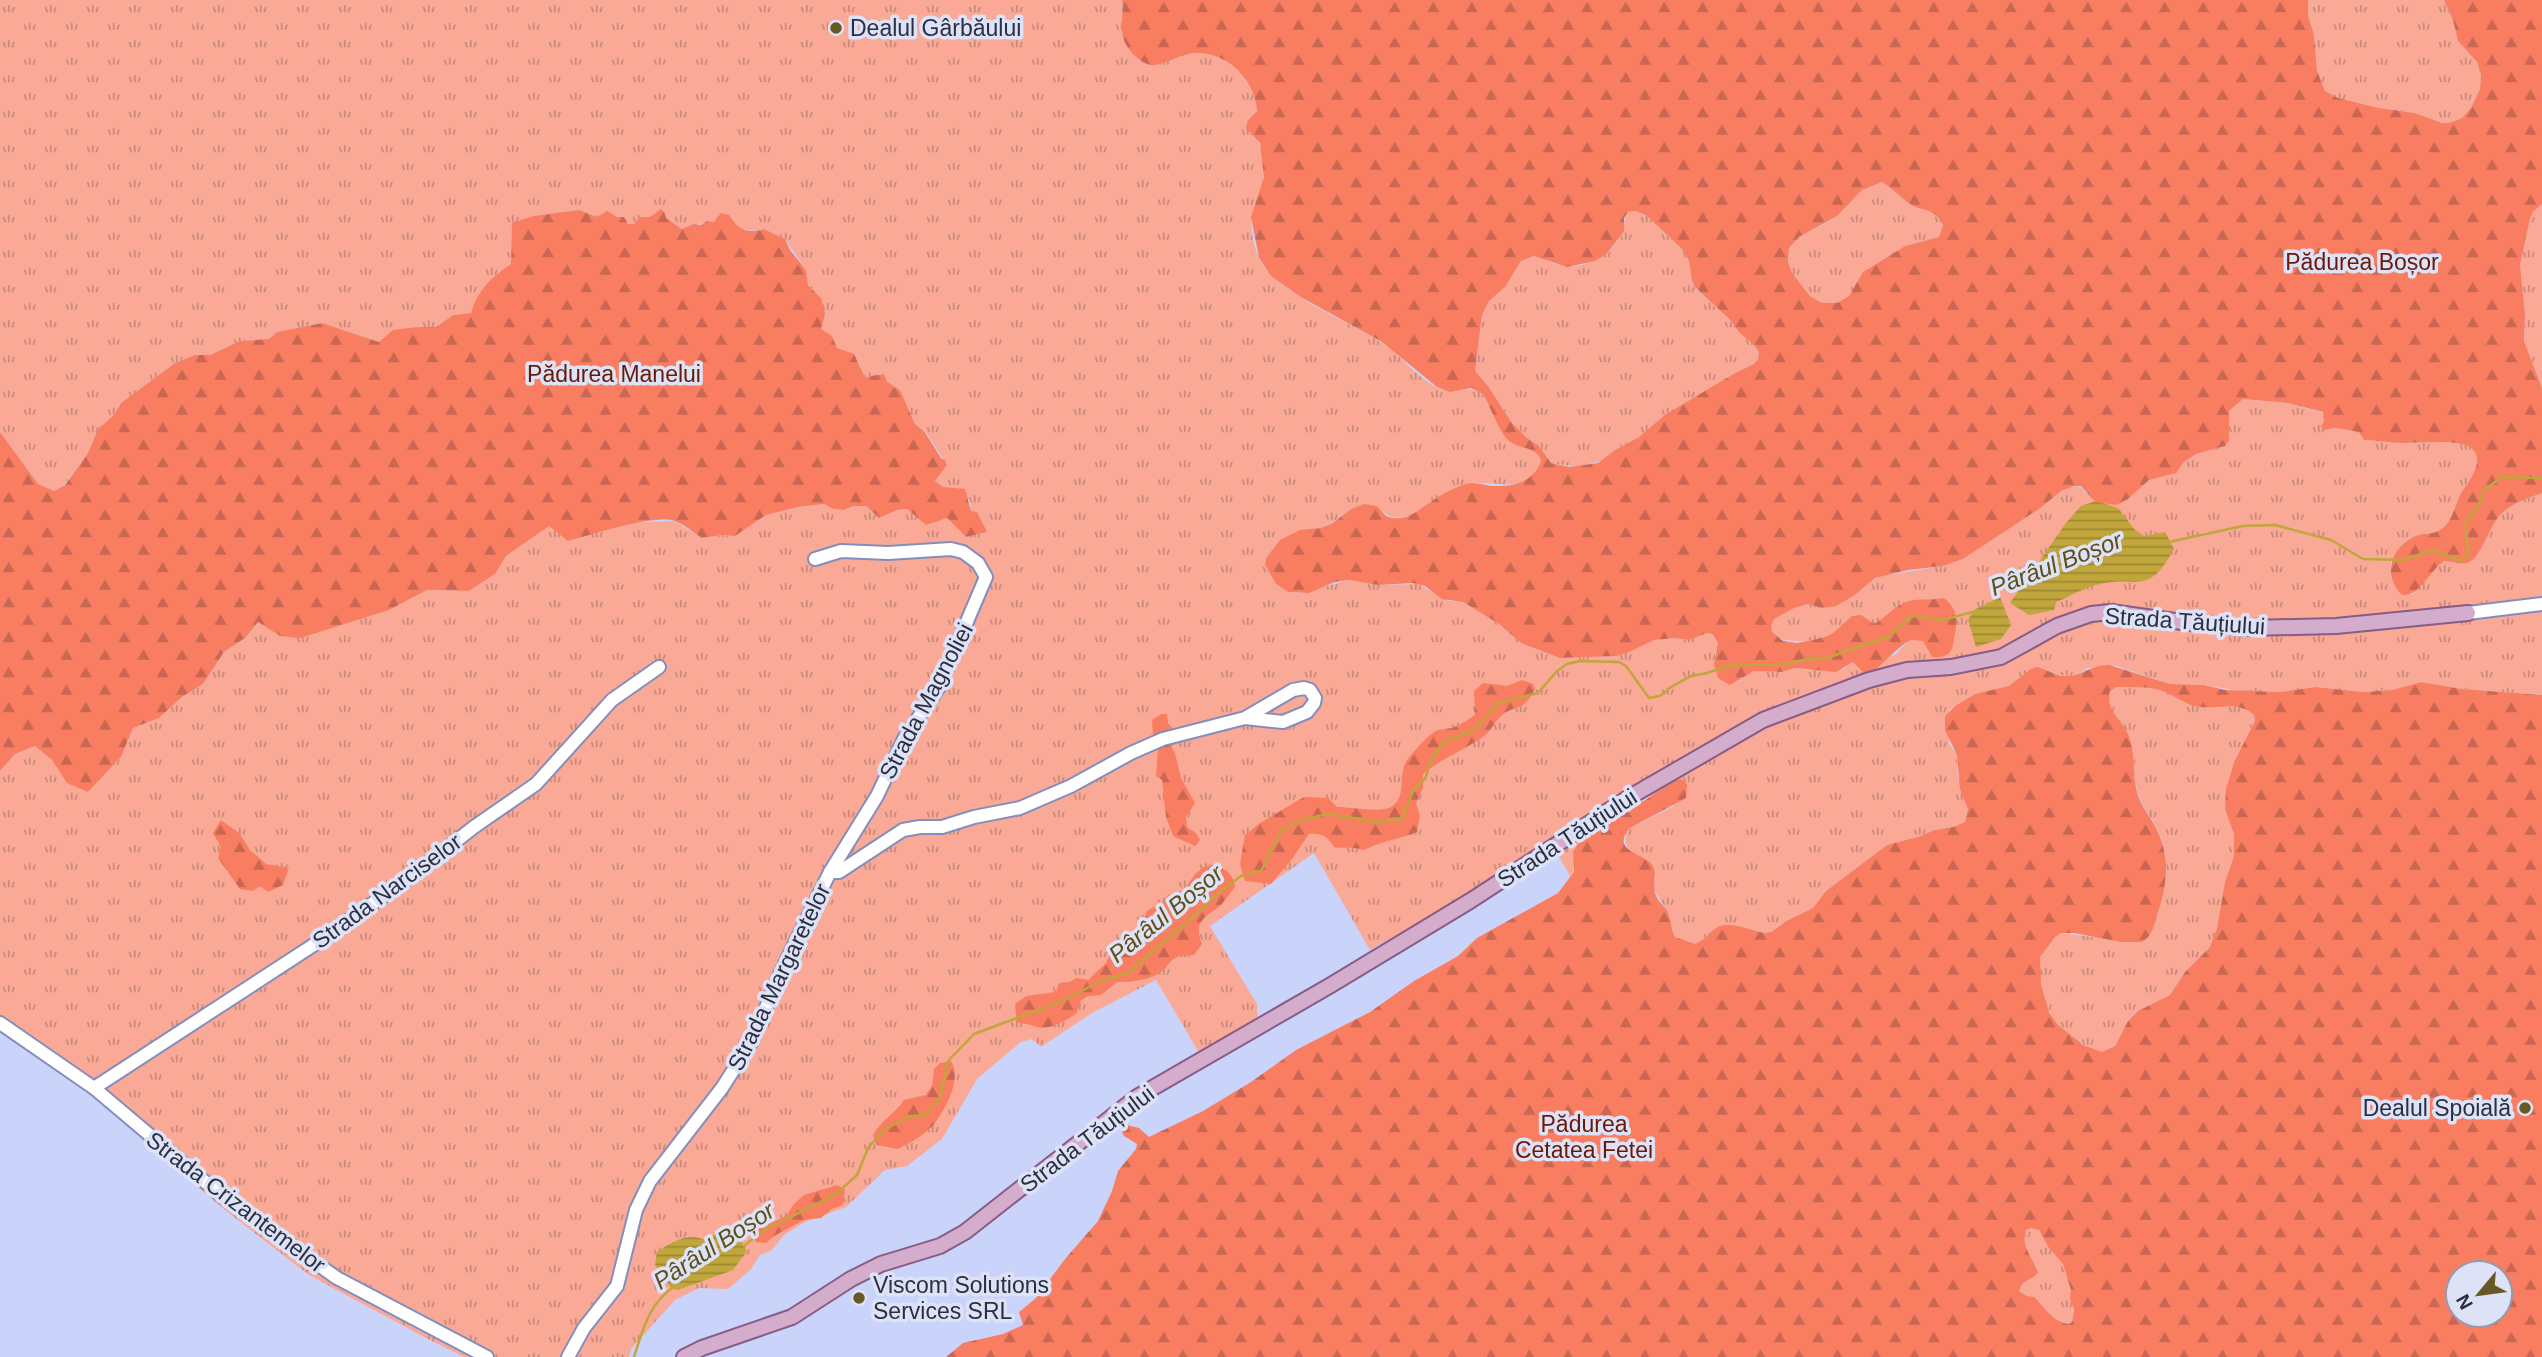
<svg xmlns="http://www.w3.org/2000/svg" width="2542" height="1357" font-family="Helvetica,sans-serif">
	<defs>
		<pattern id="grass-tufts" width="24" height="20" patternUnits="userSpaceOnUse" patternTransform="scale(1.75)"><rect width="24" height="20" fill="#f9a995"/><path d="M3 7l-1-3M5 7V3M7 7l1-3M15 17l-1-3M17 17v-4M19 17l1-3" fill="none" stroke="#ca8a7b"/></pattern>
		<pattern id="forest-firs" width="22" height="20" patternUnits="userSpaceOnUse" patternTransform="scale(1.75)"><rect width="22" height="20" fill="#f97d61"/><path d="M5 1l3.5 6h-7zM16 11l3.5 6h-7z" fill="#ca6752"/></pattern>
		<pattern id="water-rules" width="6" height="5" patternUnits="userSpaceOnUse" patternTransform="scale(1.75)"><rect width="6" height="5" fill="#c1a63c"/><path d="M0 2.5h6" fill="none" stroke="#9d8834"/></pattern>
	</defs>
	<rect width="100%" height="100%" fill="#cad4fb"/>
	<g fill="url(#grass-tufts)">
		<path d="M0 0H1122C1124 13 1119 31 1125 43 1130 53 1143 66 1154 65 1168 65 1181 53 1196 52 1228 52 1255 80 1257 111L1248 120C1257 138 1266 155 1264 175 1263 188 1256 199 1253 211 1249 224 1253 245 1259 258 1274 292 1352 323 1384 344 1403 357 1417 378 1438 388 1453 395 1469 384 1483 394 1489 405 1497 426 1505 434 1516 446 1534 446 1541 460 1530 499 1490 478 1466 484 1435 492 1406 539 1377 506L1351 509 1334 522 1321 528 1300 531 1280 540 1266 558 1265 565 1276 584 1288 592 1302 593 1349 580 1378 585 1418 584 1449 601 1463 602 1499 624 1521 643 1560 658 1616 656 1654 640 1676 638 1689 640 1707 633 1711 634 1718 643 1715 656 1736 682 1754 671 1782 672 1795 668 1809 670 1843 669 1854 661 1895 655 1909 640H1922L1930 652 1948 603C1936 600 1928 600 1917 604 1905 608 1895 617 1884 622 1869 630 1772 657 1771 628 1770 601 1840 604 1856 594 1865 588 1870 580 1881 576L1943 566 1963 559 2039 509 2061 491 2074 486 2081 487 2090 497 2128 499 2149 480 2176 473 2184 462 2196 454 2225 446 2229 441V411L2243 399 2288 403 2324 413V430L2335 428 2359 432 2364 440C2377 440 2389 443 2402 443 2436 443 2508 431 2464 489 2455 500 2454 518 2444 528 2438 533 2432 533 2424 534 2406 535 2397 550 2390 565L2412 595 2433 569 2444 561C2452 561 2460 565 2467 563 2481 560 2489 525 2502 513 2513 503 2528 498 2542 493V695L2462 689 2421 682 2392 690 2364 692 2315 687 2281 692 2239 691 2204 685 2170 684 2116 666 2088 668 2076 675 2069 676 2058 675 2045 669 2003 689 1975 694 1949 710V743L1957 755 1958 775 1968 809 1965 822 1953 827 1934 830 1921 836 1887 845 1826 891 1813 908 1788 920 1771 932 1764 933 1723 926C1713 932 1707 940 1695 944L1675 937 1666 909 1654 890 1656 876C1643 864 1614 846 1630 828L1674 806 1669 782C1645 805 1600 814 1580 841 1571 853 1577 865 1571 878L1551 842 1473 891 1370 950 1314 853 1210 926 1257 1004 1258 1023 1201 1056 1156 980 1092 1013 1041 1047 1032 1039 1021 1042 977 1079 942 1139 907 1166 885 1170 846 1207 805 1222 784 1235 772 1250 760 1255 751 1269 728 1289 699 1288 675 1300 631 1349 629 1357H464L424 1337 309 1275 221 1207 93 1096 0 1032V771L15 754 35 746 52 760 67 782 88 792 121 757 133 728 159 718 182 697 203 684 224 652 245 638 258 622 280 636 389 610 427 590 469 591 495 574 506 556 549 525 675 521 702 538 723 535 735 536 766 515 798 507 825 504 833 509 844 510 853 506H866L879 518 897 510 907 509 920 520 947 518 966 537 987 532 971 511 970 500 938 485 935 481 947 465 925 431 915 424 900 390 886 382 884 374 865 377 857 359 837 348 820 329 821 298 808 285 806 270 785 239 764 229C742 235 734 222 714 222 704 222 691 225 682 229L666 218 640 217 634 224H628L607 212 597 217 579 210 533 216 513 236 511 264 498 273 471 313 453 315 436 327H417L379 342 321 323 277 332 269 339 240 341 210 355H195L175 363 121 403 114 415 98 429 88 453 64 485 54 491 38 484 0 432Z"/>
		<polygon points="2308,0 2444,0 2453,20 2458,41 2477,62 2481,75 2480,89 2471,108 2462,118 2449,123 2442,123 2415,113 2379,108 2338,98 2325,91 2317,71 2314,35 2308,15"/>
		<path d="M1882 182C1892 188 1900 197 1910 204 1924 213 1933 206 1943 224L1939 237 1905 246 1863 272 1849 296 1837 303H1822L1810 296 1792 273 1788 262 1789 248 1799 237 1831 220 1862 190Z"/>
		<polygon points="2542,204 2542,388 2524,341 2525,314 2520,265 2530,219 2533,212"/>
		<path d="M1635 211 1646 215 1682 249 1689 261 1692 281 1695 287 1756 346 1759 352 1758 359 1754 364 1735 373 1639 437 1615 450 1604 460 1577 467 1551 463 1539 446 1527 438 1512 423 1488 386 1475 371 1482 315 1489 301 1505 287 1521 261 1534 256C1544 258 1552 264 1561 265 1584 270 1607 256 1620 238 1626 229 1622 220 1628 212Z"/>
		<path d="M2116 687C2132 687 2151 686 2165 692 2180 697 2190 706 2206 708 2223 709 2239 701 2254 715L2255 721 2234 762 2228 782 2225 809 2234 836V856L2225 882 2217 928 2210 947 2185 972 2170 995 2138 1011 2128 1021 2115 1046 2103 1052C2087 1050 2058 1030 2050 1016 2042 1002 2037 973 2040 957 2041 948 2053 937 2061 933L2135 942 2152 932C2162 896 2175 869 2158 831 2152 818 2142 807 2138 793 2132 776 2135 756 2130 739 2124 721 2104 711 2110 691Z"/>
		<path d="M2031 1228 2039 1230C2045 1241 2052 1248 2059 1257 2069 1270 2076 1308 2072 1322L2069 1324 2053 1318 2039 1302 2019 1291 2022 1284 2031 1279 2037 1268C2029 1257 2020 1243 2026 1230Z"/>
	</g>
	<g fill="url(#forest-firs)" fill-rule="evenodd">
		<path d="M1122 0H2308V15L2314 35 2317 71 2325 91 2338 98 2379 108 2415 113 2442 123H2449L2462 118 2471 108 2480 89 2481 75 2477 62 2458 41 2453 20 2444 0H2542V204L2533 212 2530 219 2520 265 2525 314 2524 341 2542 388V493C2528 498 2513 503 2502 513 2489 525 2481 560 2467 563 2460 565 2452 561 2444 561 2428 572 2420 597 2402 595 2383 576 2390 549 2413 537 2423 532 2434 536 2443 528 2454 519 2455 501 2463 490 2507 431 2438 443 2402 443 2389 443 2377 440 2364 440L2359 432 2335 428 2324 430 2321 426 2324 422 2323 412 2288 403 2243 399 2229 411V441L2225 446 2196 454 2184 462 2176 473 2149 480 2128 499 2116 505 2095 502 2081 486H2074L2061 491 2039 509 1963 559 1943 566 1908 570 1875 578 1855 595 1836 606 1822 608 1808 604 1794 608 1774 619 1771 626 1772 632 1783 641 1797 643 1822 638 1832 634 1852 616 1861 615 1874 624C1888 616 1898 602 1914 600 1924 599 1933 600 1944 598 1958 609 1958 621 1954 638 1953 644 1953 650 1948 654 1943 658 1938 657 1932 657L1923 641C1922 641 1911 640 1911 640 1905 641 1879 666 1875 671L1864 673 1853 662 1836 672 1795 668 1782 672 1754 671 1730 685 1718 678 1714 664 1718 643 1712 634 1707 633 1689 640 1675 638 1654 640 1629 652 1616 656 1560 658 1521 643 1499 624 1463 602 1442 599 1425 586 1412 583 1378 585 1349 580 1335 582 1309 593 1288 592 1276 584 1265 565 1266 558 1280 540 1300 530 1321 528 1333 523 1351 509 1364 504 1377 506 1386 516C1406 523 1415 512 1431 502 1440 495 1454 488 1465 484 1475 481 1483 485 1492 486 1513 487 1535 482 1541 460 1534 445 1519 450 1508 440 1499 431 1490 406 1483 394L1471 388 1450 392 1437 387 1382 342 1299 296 1271 276 1259 258 1251 217 1264 177 1260 143 1246 128 1248 120 1257 111C1255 80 1228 52 1196 53 1181 53 1166 65 1154 65 1143 66 1130 53 1125 43 1119 31 1124 13 1122 0ZM1882 182C1892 188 1900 197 1910 204 1924 213 1933 206 1943 225L1939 237 1905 246 1863 272 1849 296 1837 303H1822L1810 296 1792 273 1788 262 1789 248 1799 237 1837 216 1862 190ZM1635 211 1646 215 1682 249 1689 261 1692 281 1695 287 1731 321 1739 332 1755 346 1759 352 1758 359 1754 364 1735 373 1665 415 1639 437 1615 450 1598 463 1570 467 1551 463 1539 446 1527 438 1512 423 1488 386 1475 371 1482 315 1489 301 1505 287 1521 261 1534 256 1567 267 1595 261 1607 253 1620 237 1624 231V218L1628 212Z"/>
		<path d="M661 209 665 213 666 218 682 229 694 224 701 225 707 221 714 222 721 213 729 215C739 230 746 234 764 229L785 239 790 250 806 270 808 285 821 298 825 314 821 329 832 336 837 348 854 354 865 377 884 374 887 382 900 390 915 424 924 431 941 458 945 460 947 465 935 481 943 487 965 489 971 511 977 512 987 532 966 537 947 518 926 525 907 509 897 510 879 518 866 506H853L844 510 833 509 824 504 798 507 766 515 735 536 723 535 702 538C694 533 684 524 675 521 653 514 591 535 568 541L549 526 506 556 495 574 469 591 427 590 389 610 300 638 280 636 258 622 245 638 224 652 203 684 182 697 159 718 133 728 121 757 88 792 67 783 52 760 35 746 15 754 0 771V432L38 484 54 491 65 485 88 453 98 429 114 415 121 403 175 363 195 355H210L240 341 269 339 277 332 322 323 379 342 393 330 417 327H436L453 315 471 313C477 291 492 276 511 264L512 223 533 216 579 210 597 217 607 211 617 217H624L628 224H634L640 217H650Z"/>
		<path d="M2109 665 2170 684 2204 685 2225 690 2281 692 2315 687 2364 692 2392 690 2421 682 2462 689 2542 695V1357H946L963 1343 1003 1334 1023 1325 1019 1312 1036 1298 1065 1259 1098 1221 1112 1191 1118 1171 1136 1149 1137 1144 1124 1136 1122 1132 1127 1125 1139 1128 1149 1137 1203 1111 1251 1082 1296 1050 1370 1012 1414 981 1458 956 1477 938 1558 893 1574 872 1573 852 1580 841 1596 827 1647 799 1669 782 1681 779 1687 784 1686 798 1630 828C1609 852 1646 853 1653 866 1657 875 1653 884 1655 893 1657 901 1664 905 1667 911 1671 919 1671 929 1675 937L1695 944C1706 940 1709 932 1718 927 1730 921 1752 931 1764 933L1771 932 1788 920 1813 908 1826 891 1887 845 1921 836 1934 830 1953 827 1965 822 1968 809 1960 789 1957 755 1945 730V716L1955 706 1975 694 2009 686 2031 669 2037 667C2047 669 2055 676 2065 676 2081 677 2092 664 2109 665ZM2116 687C2132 687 2151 686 2165 692 2178 697 2187 706 2200 707 2219 710 2238 700 2254 715L2255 721 2234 762 2226 789 2225 809 2234 835V856L2225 882 2217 928 2210 947 2185 972 2170 995 2138 1011 2128 1021 2115 1046 2102 1052 2083 1045 2058 1025 2049 1013 2041 984 2040 957 2055 937 2061 933H2074L2121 942H2142C2153 935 2154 926 2157 915 2167 886 2171 859 2157 830 2151 817 2141 807 2137 792 2132 774 2136 752 2128 734 2121 718 2105 710 2110 691ZM2031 1228 2039 1230 2049 1248 2063 1264 2071 1290 2070 1298 2074 1310 2072 1322 2069 1324C2051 1321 2046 1308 2034 1297L2027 1296 2019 1291 2022 1284 2035 1276 2038 1272C2033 1258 2020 1246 2026 1230ZM2458 1273H2500V1315H2458Z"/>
		<path d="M1522 680 1533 684 1535 689C1522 713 1518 703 1502 715 1495 721 1492 730 1484 736 1464 751 1443 757 1423 774V788L1416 803 1420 816 1417 832C1400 839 1381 841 1364 850 1352 846 1345 849 1334 847 1327 836 1322 833 1309 834L1292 859 1271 884 1245 881 1240 864 1245 835 1260 823 1304 797 1328 798 1337 807C1351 807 1380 813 1391 807 1407 798 1398 776 1406 762 1410 755 1428 735 1436 731 1440 729 1447 729 1452 728 1460 725 1468 720 1475 715L1474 691 1483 683 1507 686Z"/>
		<polygon points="1161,714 1167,714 1168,724 1174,729 1172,748 1175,753 1181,778 1195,803 1186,817 1187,827 1196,833 1200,840 1195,846 1173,836 1166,817 1162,780 1156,776 1158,750 1153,737 1152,720"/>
		<polygon points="221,820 240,834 250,850 266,864 289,868 283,885 268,892 260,886 253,891 240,889 218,858 221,847 213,833"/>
		<path d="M1212 865C1226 869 1233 873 1235 887 1230 893 1225 901 1220 906 1204 918 1193 922 1202 944L1194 955C1164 955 1174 966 1156 975 1147 980 1126 983 1117 982L1101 995 1088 996 1080 1001 1077 1013C1065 1021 1048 1032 1034 1026 1027 1024 1025 1023 1017 1023L1015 1004 1026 996 1056 992 1059 983 1070 982 1076 978 1089 980C1099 966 1108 969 1111 947L1124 940 1134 946 1142 944 1145 929 1142 921 1148 910 1162 903 1168 895 1184 890 1195 874 1204 867Z"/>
		<path d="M951 1061C962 1079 946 1108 935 1123 926 1134 910 1143 898 1149L877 1145 873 1135C881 1120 895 1114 904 1100L926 1095 932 1086 934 1069 940 1063Z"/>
		<polygon points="837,1185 845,1189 843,1205 832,1209 821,1218 804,1220 774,1236 766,1243 756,1242 752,1236 758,1229 786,1216 794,1204 804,1195"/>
	</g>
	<g fill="url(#water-rules)">
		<path d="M2096 501 2118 508 2135 530 2144 536 2165 532 2174 549C2147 598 2139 574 2096 585 2083 588 2069 597 2056 602L2054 610 2029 615 2010 603 2066 523 2081 506Z"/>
		<polygon points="2000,597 2011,625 2001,639 1976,647 1968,620 1974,610"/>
		<path d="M734 1229 747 1251 733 1270 678 1290 671 1288 655 1265 657 1252C672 1241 690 1231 707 1241L718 1231Z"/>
	</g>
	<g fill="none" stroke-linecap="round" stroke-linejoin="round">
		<g stroke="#c1a63c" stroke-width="2.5">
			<polyline points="2169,542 2243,526 2275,525 2331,540 2363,559 2404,560 2432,550 2461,561 2468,553 2466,522 2477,508 2484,491 2501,477 2542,478"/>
			<polyline points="744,1246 761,1232 836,1194 857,1175 868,1148 884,1130 908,1117 925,1115 940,1098 948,1061 974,1034 1060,1002 1103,980 1128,973 1191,919 1218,893 1241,876 1261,871 1281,831 1304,819 1328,814 1378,822 1402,819 1413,791 1425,779 1431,761 1443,742 1475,730 1498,703 1538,693 1557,671 1567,664 1580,661 1619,662 1626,666 1649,698 1660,696 1671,687 1691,676 1707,673 1727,666 1750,664 1781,665 1803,660 1827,658 1889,636 1912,616 1942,620 1973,612"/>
			<path d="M634 1357C643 1329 649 1303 675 1286"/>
		</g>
		<g stroke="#838ebc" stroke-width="16">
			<g id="minor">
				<polyline points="2468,613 2542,604"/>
				<polyline points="830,872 839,872 903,830 920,827 942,827 974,817 1020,808 1071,786 1131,753 1163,739 1245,718 1293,690 1304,688 1310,690 1315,698 1314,703 1307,712 1283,722 1245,718"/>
				<polyline points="0,1023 94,1088 223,1197 337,1278 487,1357"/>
				<polyline points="94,1088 312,946 402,883 474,827 536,784 612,700 659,667"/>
				<polyline points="568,1357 584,1328 617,1286 636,1210 650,1181 722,1088 752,1041 780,974 830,872 877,796 904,739 939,687 986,577 978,563 963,552 951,549 888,553 841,551 815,559"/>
			</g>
		</g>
		<g stroke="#875c86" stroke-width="18">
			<polyline id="major" points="684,1357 702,1348 792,1317 851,1279 881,1264 940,1246 965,1232 1137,1097 1331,985 1470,901 1628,798 1763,720 1869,680 1907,670 1951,667 2001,657 2057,626 2091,614 2111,612 2182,622 2250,628 2336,626 2468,613"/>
		</g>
		<use href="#minor" stroke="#fff" stroke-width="12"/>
		<use href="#major" stroke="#d4accc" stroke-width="14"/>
	</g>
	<g fill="#675926" stroke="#dde2f6" stroke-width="2.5">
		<circle cx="836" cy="28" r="7"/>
		<circle cx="2525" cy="1108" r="7"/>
		<circle cx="859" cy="1298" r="7"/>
	</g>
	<g text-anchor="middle" stroke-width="7" stroke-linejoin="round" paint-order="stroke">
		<g font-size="23" fill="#2b2f42" stroke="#dde2f6" text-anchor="start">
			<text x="850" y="36">Dealul Gârbăului</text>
			<text x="2511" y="1116" text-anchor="end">Dealul Spoială</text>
			<text x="873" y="1293">Viscom Solutions<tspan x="873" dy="26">Services SRL</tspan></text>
		</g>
		<g font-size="23" fill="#671a08" stroke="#dde2f6">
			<text x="2362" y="270">Pădurea Boșor</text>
			<text x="614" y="382">Pădurea Manelui</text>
			<text x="1584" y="1132">Pădurea<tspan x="1584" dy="26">Cetatea Fetei</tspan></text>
		</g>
		<g font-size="23" fill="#2b2f42" stroke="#dde2f6">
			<text transform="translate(2185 621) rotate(4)" y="8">Strada Tăuțiului</text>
			<text transform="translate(926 701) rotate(-62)" y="8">Strada Magnoliei</text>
			<text transform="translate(1567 838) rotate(-33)" y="8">Strada Tăuțiului</text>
			<text transform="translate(387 891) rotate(-36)" y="8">Strada Narciselor</text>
			<text transform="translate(779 977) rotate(-64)" y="8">Strada Margaretelor</text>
			<text transform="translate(1087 1139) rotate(-37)" y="8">Strada Tăuțiului</text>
			<text transform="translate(236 1202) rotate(37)" y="8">Strada Crizantemelor</text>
		</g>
		<g font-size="24" font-style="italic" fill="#5d4f17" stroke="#dde2f6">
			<text transform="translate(2056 564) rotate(-21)" y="8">Pârâul Boșor</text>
			<text transform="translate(1166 914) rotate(-39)" y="8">Pârâul Boșor</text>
			<text transform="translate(714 1246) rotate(-33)" y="8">Pârâul Boșor</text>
		</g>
	</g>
	<g transform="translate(2479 1294) rotate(241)"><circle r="33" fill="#dde2f6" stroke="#969aae" stroke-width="2"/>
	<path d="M0-5L12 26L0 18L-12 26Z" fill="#675926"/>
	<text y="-10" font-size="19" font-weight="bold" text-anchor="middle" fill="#2b2f42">N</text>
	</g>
</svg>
